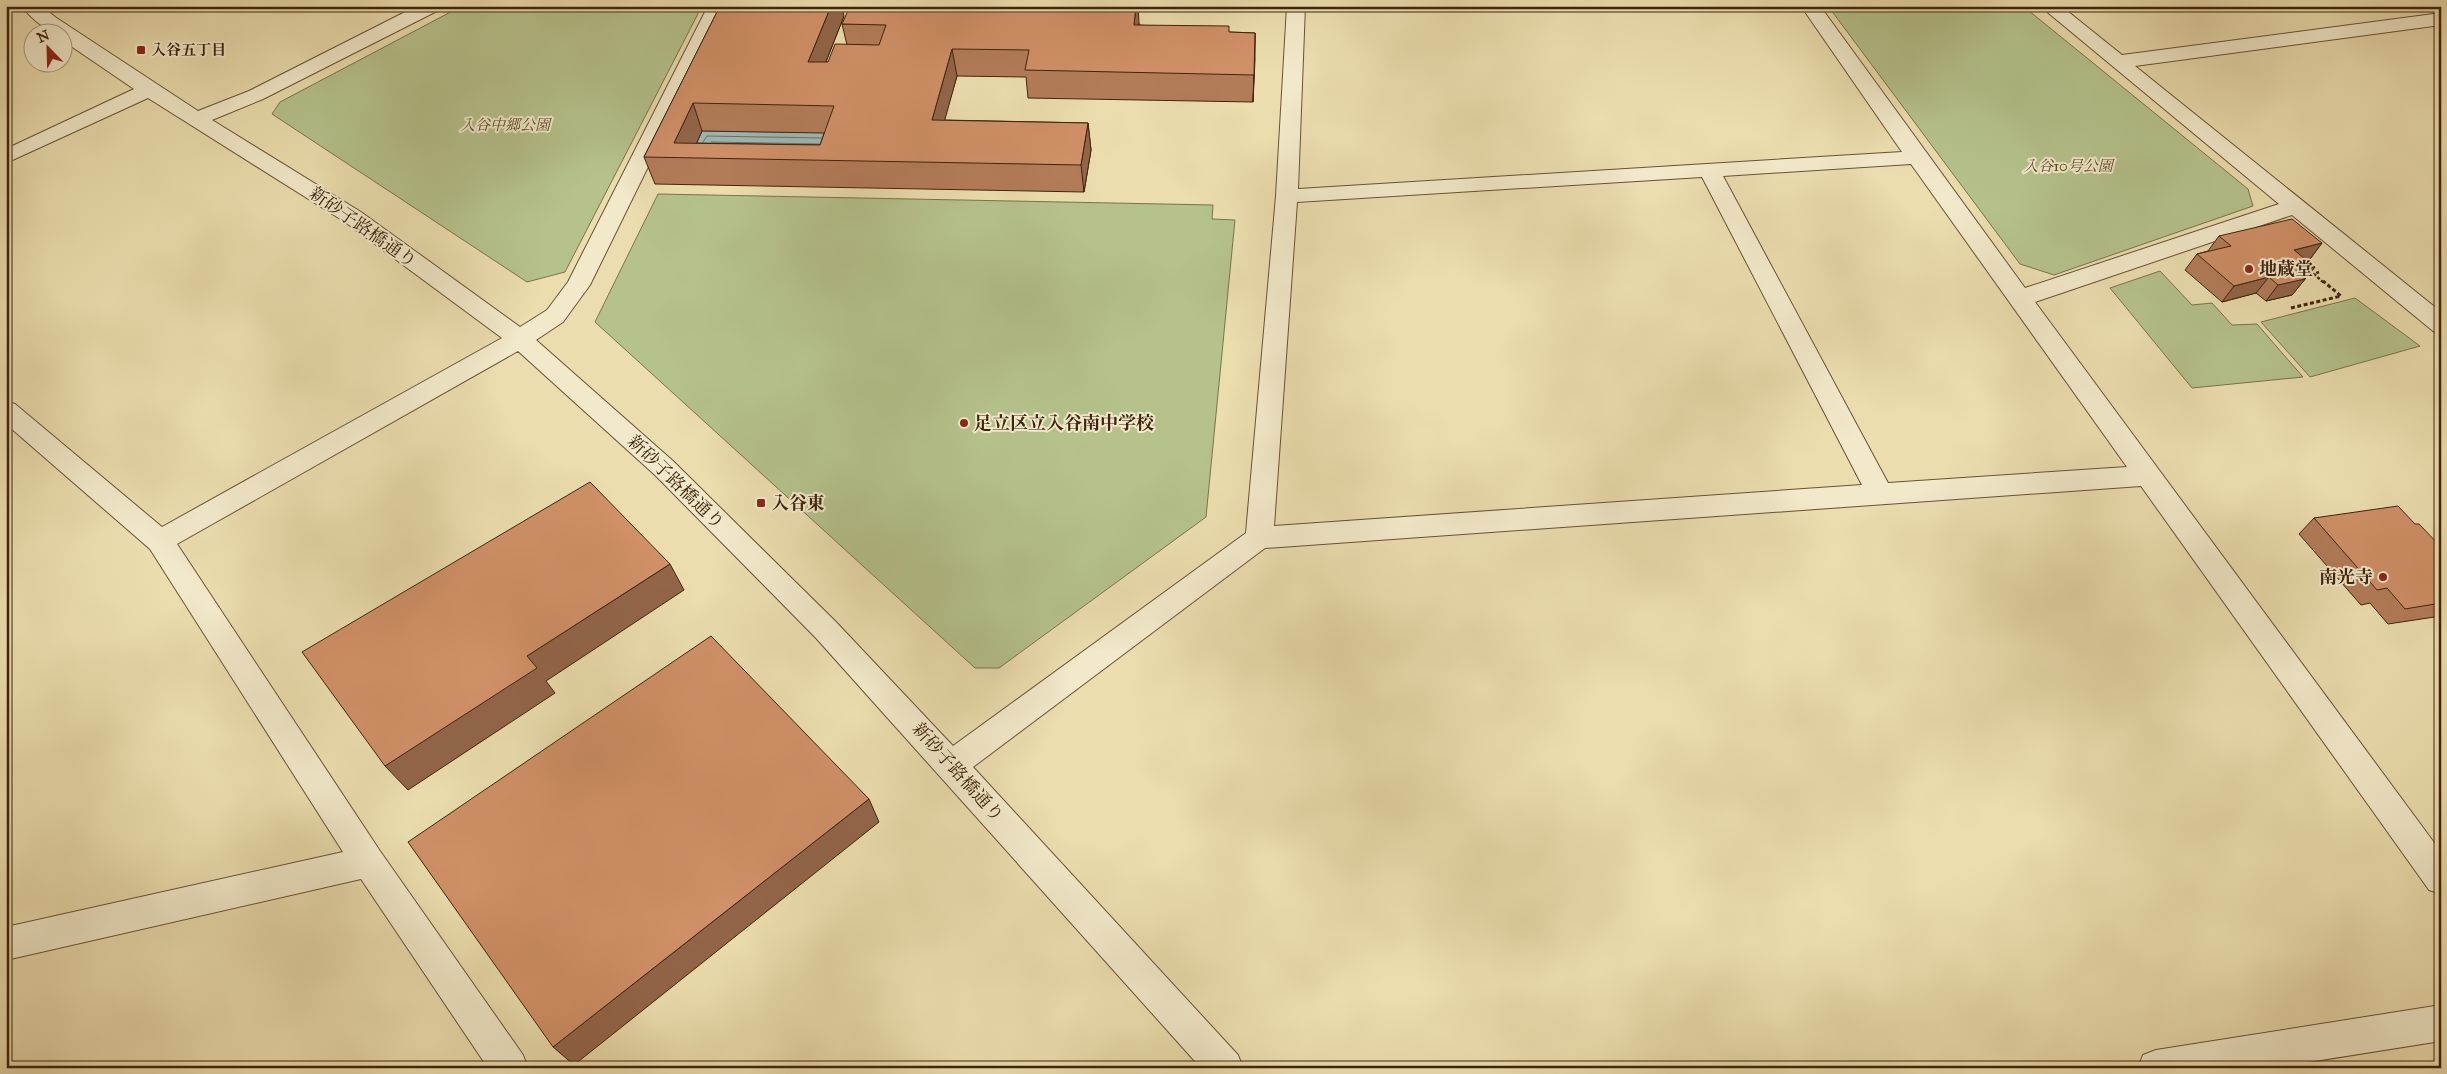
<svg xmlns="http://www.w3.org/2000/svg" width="2447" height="1074" font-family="'IM FELL Great Primer','Noto Serif JP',serif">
	<rect width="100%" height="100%" fill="#ebddae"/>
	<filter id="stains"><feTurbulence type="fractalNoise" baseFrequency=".004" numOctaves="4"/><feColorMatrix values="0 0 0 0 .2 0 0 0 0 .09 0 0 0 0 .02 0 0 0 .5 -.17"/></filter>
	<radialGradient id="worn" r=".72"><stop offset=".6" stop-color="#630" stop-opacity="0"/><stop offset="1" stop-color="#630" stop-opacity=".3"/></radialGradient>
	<g fill="#b5c28c" stroke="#7a734c">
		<polygon points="462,6 702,6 565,272 527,282 272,114 280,102"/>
		<polygon points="1828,6 2023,6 2248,189 2253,206 2054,275 2020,264"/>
		<polygon points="658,194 1213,205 1212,219 1235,220 1206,517 999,668 975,668 595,322"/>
		<polygon points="2160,271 2192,305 2212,303 2232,325 2257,324 2303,377 2192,388 2110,288"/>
		<polygon points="2355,298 2420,346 2310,377 2261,322"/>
	</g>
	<polygon fill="#9eb9b6" stroke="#787d72" points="702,131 841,133 827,173 684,170"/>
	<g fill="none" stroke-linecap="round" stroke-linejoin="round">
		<g stroke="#6e6e61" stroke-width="1">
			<polyline points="703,142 707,136 821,138"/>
			<polyline points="711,142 819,144"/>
		</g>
		<g stroke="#695234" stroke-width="2">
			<g id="minor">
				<path d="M22 6H42L55 17 198 111 249 91 417 6H441L439 10 263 99 212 120 361 212 520 327 547 310 568 282 708 6H727L590 285 563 322 536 340 673 461 836 622 953 746 1246 533 1276 196 1287 6H1305L1298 189 1902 152 1801 6H1820L2025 288 2279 204 2040 6H2061L2122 55 2441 13V25L2135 66 2441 312V333L2433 331 2292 215 2035 302 2441 852V894L2429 890 2141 486 1265 548 973 767 1238 1055 1243 1068H1201L816 638 655 475 518 351 177 544 380 851 523 1055 528 1068H488L361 879 6 960V927L343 852 150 549 6 424V401L15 404 162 527 502 338 345 222 148 98 6 163V149L134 89 62 40V32C47 32 31 19 22 6ZM1911 164 2127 467 1888 483 1723 176ZM1702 177 1862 485 1274 526 1297 202Z"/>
				<polygon points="2441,1005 2441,1041 2271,1068 2138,1068 2143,1055 2156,1050"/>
			</g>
		</g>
		<polyline stroke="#3e240c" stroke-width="2.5" stroke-dasharray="3 2" stroke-linecap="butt" points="2319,272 2314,274 2324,283"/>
		<polyline stroke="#3e240c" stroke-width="3" stroke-dasharray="4 2.5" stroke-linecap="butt" points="2291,308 2341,296 2323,281"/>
		<use href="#minor" fill="#f2e9ca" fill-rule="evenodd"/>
	</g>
	<g fill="#b37c59" stroke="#3e240c" fill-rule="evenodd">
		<path d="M720 6 844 16 826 62H828L847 45 842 24 1139 23V25L1229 32 1255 33 1253 102 1028 98 1026 77 957 76 944 120 1088 123 1091 150 1084 192 655 184 644 157ZM702 131 824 133 820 145 696 143Z"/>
		<polygon points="2219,236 2322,243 2310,259 2307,260 2315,267 2292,295 2266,301 2256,293 2222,302 2185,270 2197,254 2208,251"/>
		<polygon points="2314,518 2415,524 2441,547 2441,616 2388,624 2370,603 2361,605 2299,534"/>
	</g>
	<g fill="#926549" stroke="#3e240c">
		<polygon points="831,6 842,6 844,16 815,89 808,62"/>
		<polygon points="1136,6 1138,6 1139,23 1135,52 1134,25"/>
		<polygon points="1255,33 1255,60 1253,102 1254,75"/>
		<polygon points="952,49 957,76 937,148 932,120"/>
		<polygon points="693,103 702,131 690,158 674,143"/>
		<polygon points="1088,123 1091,150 1084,192 1081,165"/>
		<polygon points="2322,243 2310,259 2282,266 2294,250"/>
		<polygon points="2315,267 2292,295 2266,301 2278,285 2295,271"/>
		<polygon points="2269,277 2256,293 2222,302 2234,286"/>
		<polygon points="670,564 684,590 546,681 555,693 408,790 385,766 527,656"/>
		<polygon points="869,799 879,822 574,1065 553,1047"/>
	</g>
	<g fill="#d09068" stroke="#3e240c" fill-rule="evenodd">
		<path d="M720 6H831L808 62H828L835 44 879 45 886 25 842 24 850 6H1136L1134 25 1229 26V32L1255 33 1254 75 1025 70 1029 50 952 49 932 120 1088 123 1081 165 644 157ZM693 103 834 106 820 145 674 143Z"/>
		<polygon points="2292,219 2322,243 2294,250 2315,267 2295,271 2305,279 2278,285 2269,277 2234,286 2197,254 2231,246 2219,236"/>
		<polygon points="590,482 670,564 527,656 537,668 385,766 302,652"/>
		<polygon points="2398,506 2415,524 2419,524 2441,547 2441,603 2405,609 2387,588 2377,590 2314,518"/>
		<polygon points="711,636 869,799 553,1047 408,842"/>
	</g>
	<g fill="#8f2418" stroke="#f2e9ca" stroke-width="2">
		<rect x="136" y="45" width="10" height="10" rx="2.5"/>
		<circle cx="2249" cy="269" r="5"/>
		<circle cx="964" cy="423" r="5"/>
		<rect x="756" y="498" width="10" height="10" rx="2.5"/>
		<circle cx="2383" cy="577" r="5"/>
	</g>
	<g text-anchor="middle" stroke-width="4" stroke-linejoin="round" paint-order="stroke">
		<g font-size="15" font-weight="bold" fill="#3e240c" stroke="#f2e9ca" text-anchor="start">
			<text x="151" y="55">入谷五丁目</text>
		</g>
		<g font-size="15" font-style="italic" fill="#5c4c2c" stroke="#f2e9ca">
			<text x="505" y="130">入谷中郷公園</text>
			<text x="2068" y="171">入谷10号公園</text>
		</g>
		<g font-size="18" fill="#3e240c" stroke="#f2e9ca">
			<text transform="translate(363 227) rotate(35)" y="6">新砂子路橋通り</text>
			<text transform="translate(676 482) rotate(44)" y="6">新砂子路橋通り</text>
			<text transform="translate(958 772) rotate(48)" y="6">新砂子路橋通り</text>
		</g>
		<g font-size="18" font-weight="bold" fill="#3e240c" stroke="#f2e9ca" text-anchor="start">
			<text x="2259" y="275">地蔵堂</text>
			<text x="974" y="429">足立区立入谷南中学校</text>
			<text x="771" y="509">入谷東</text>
			<text x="2373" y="583" text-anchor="end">南光寺</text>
		</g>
	</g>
	<rect width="2447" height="1074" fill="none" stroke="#ebddae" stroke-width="25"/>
	<rect x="8" y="8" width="2432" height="1059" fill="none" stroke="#3e240c" stroke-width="2.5"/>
	<rect x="12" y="12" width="2422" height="1049" fill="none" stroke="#3e240c"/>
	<g transform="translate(48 48) rotate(337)"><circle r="24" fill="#f2e9ca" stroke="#aa9a7e"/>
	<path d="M0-4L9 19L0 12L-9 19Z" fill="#8f2418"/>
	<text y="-8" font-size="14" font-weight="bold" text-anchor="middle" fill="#3e240c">N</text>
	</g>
	<rect width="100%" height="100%" filter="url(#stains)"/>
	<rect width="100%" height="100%" fill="url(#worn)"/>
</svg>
